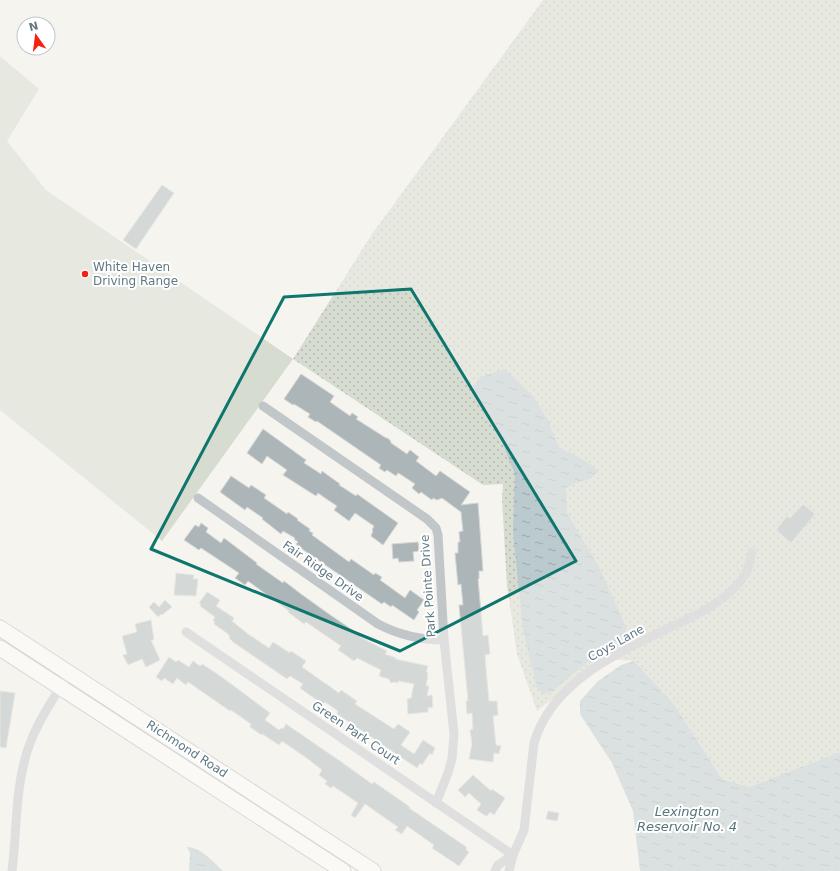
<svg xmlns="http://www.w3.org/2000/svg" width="840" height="871" font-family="'DejaVu Sans',sans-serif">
	<defs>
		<pattern id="grass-dots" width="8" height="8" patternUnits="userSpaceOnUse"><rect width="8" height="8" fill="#d6dcd0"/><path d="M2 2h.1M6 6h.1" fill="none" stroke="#b1b7ae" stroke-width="1.8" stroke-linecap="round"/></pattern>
		<pattern id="water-ripples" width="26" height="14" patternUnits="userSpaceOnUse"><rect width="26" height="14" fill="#bbcace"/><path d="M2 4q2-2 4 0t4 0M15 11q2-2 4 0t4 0" fill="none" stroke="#9ba9ad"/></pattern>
	</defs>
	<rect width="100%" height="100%" fill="#f5f4ef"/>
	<polygon fill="url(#grass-dots)" points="543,0 840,0 840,752 749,787 722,779 674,704 634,661 604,659 537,711 517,654 507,586 502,499 503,484 483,485 293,359 372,234"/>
	<polygon fill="#d6dcd0" points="0,56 39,89 7,141 46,190 293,359 162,541 0,410"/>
	<g fill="url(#water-ripples)">
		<polygon points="505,369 532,395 548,420 559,447 584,460 599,471 590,479 577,482 566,488 567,513 599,567 626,627 624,637 596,655 553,691 544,694 537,689 523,630 513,532 515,474 496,427 472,391 480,377"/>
		<polygon points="634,661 674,704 722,779 749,787 840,752 840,871 640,871 633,811 612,763 580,714 580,701 598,681 621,665"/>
		<path d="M187 847C200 847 214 862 223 871H189L190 853Z"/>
	</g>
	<g fill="#acb6b9" stroke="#d5d5d3">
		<polygon points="162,185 174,193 136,249 123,240"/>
		<polygon points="301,374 334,396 330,402 350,416 352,413 358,417 356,419 386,438 387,438 390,440 391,443 407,454 410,450 419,457 416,461 436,476 440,471 470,492 461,505 478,503 483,571 479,571 479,579 478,579 483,636 488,635 490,654 485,655 486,669 489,701 497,701 498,715 493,716 496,745 501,746 499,754 494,753 493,762 469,759 472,744 470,730 473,729 472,713 467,714 466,701 468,701 459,605 463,605 461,584 458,585 455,553 458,553 458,542 460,542 459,532 463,531 461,512 442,498 437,500 433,498 432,500 421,492 419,494 412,488 415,484 400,474 398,473 396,476 387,470 385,472 379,468 381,465 317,421 316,422 308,417 310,414 294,404 293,405 284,399"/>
		<polygon points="263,429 306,460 304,463 321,474 322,471 340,484 339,485 356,496 357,494 398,523 383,545 371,536 373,531 372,530 374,526 355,513 349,521 334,510 337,506 325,498 318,493 316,496 283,475 287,470 267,456 262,464 247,453"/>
		<polygon points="231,476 249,488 251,485 266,495 264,498 287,514 288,512 298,519 297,520 310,529 309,531 313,533 312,535 349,562 351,559 374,575 375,573 382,577 380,580 405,598 410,590 424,600 417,610 419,612 414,620 392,605 391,607 384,602 382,604 305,551 296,544 298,542 294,539 295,538 283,531 281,534 262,519 263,518 247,507 245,510 220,492"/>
		<polygon points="803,504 815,514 791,543 776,530 787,516 790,518"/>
		<polygon points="201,523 208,528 206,532 221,543 224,538 257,563 256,564 283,583 284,581 301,594 326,612 361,636 360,637 387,651 385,654 396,658 395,659 428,666 426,672 428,672 427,675 428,675 426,686 429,686 427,696 432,695 433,707 428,708 428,712 408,714 407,699 411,698 414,684 398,681 398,683 394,682 391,683 389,679 379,676 381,670 357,658 354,661 338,650 341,646 306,622 304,624 288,612 289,611 248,581 245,585 235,578 239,573 201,548 199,550 184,540 195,525 199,527"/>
		<polygon points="418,542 419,551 413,552 414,561 399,562 398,558 393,559 392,544"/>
		<polygon points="176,573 194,575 193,579 198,579 196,596 174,595"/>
		<polygon points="207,592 220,600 216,606 234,618 232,621 248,634 269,648 273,642 290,653 291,651 306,661 302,667 339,693 341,690 357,701 355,704 394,729 398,724 410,732 401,745 414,754 423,740 435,748 432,755 430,753 422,765 420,763 417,768 337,714 338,711 325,702 323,704 311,696 300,688 303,684 290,676 287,679 233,642 229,638 230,637 228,634 214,624 215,622 213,620 215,617 200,606 201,604 199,603"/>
		<polygon points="165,600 172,607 162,615 161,614 158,617 149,607 154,602 159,607"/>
		<polygon points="151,620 154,640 151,640 160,660 146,667 142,659 128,665 123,655 127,654 122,636 137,632 135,624"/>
		<polygon points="169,657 176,662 178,660 189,667 193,661 200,666 202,664 219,675 270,713 265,720 279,730 281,728 283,729 286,724 340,761 372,784 374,782 400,800 410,807 409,808 465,846 467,848 466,850 469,852 459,866 432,848 434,845 407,826 402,834 395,830 398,827 365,804 355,818 351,815 358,803 333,786 331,788 325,784 327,781 319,775 322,770 308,759 282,741 279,745 264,735 260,734 250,727 251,724 231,710 230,711 188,682 186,685 177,678 173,684 164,678 162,681 156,677"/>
		<polygon points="0,691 15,693 6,748 0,747"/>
		<polygon points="473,775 491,791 492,789 505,798 494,815 490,812 487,816 484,815 477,810 481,804 469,793 465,797 458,790"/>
		<polygon points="548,811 559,813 557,821 546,819"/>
	</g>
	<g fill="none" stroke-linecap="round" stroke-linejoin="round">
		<g stroke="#b3b8ba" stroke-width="17">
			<g id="trunk">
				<polyline points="0,628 373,871"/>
				<polyline points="0,648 343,871"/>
			</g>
		</g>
		<g stroke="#c1c6c9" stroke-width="9">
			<polyline points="263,406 427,519 436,528 438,535 444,640 454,734 452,759 448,773 436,803"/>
			<path d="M198 498 378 624C399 635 420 640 444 640"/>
			<polyline points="186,632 513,855"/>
			<path d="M12 871C17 831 15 790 27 752 36 723 54 698 69 673"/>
			<polyline points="495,871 498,865 513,855"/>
			<path d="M509 871 513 855 524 830 534 743C552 681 618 653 671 627 697 615 724 602 741 580 748 572 750 561 752 552"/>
		</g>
		<use href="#trunk" stroke="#fff" stroke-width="15"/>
	</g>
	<path d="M0 0H840V871H0ZM411 289 576 561 400 651 151 549 284 297Z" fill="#f5f4ef" fill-opacity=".55" fill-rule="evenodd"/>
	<path fill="none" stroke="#0f766e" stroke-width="3" stroke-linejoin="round" d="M411 289 576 561 400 651 151 549 284 297Z"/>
	<circle fill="#f5220f" stroke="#fff" stroke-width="1.5" cx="85" cy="274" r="4"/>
	<g text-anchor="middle" stroke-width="4" stroke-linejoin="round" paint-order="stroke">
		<g font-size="12" fill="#607984" stroke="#fff" text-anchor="start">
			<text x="93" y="271">White Haven<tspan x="93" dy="14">Driving Range</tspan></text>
		</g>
		<g font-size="12" fill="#607984" stroke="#fff">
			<text transform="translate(323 571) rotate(35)" y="4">Fair Ridge Drive</text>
			<text transform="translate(428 586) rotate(-94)" y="4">Park Pointe Drive</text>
			<text transform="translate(616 643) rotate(-29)" y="4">Coys Lane</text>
			<text transform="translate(356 733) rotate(34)" y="4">Green Park Court</text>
			<text transform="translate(187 749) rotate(33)" y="4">Richmond Road</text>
		</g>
		<g font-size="13" font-style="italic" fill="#57767b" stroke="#fff">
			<text x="687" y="816">Lexington<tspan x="687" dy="15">Reservoir No. 4</tspan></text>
		</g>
	</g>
	<g transform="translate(36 36) rotate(346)"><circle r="19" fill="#ffffff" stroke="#bfc9ce"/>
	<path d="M0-3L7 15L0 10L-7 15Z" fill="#f5220f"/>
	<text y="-6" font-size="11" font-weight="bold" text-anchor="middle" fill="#607984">N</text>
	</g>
</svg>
